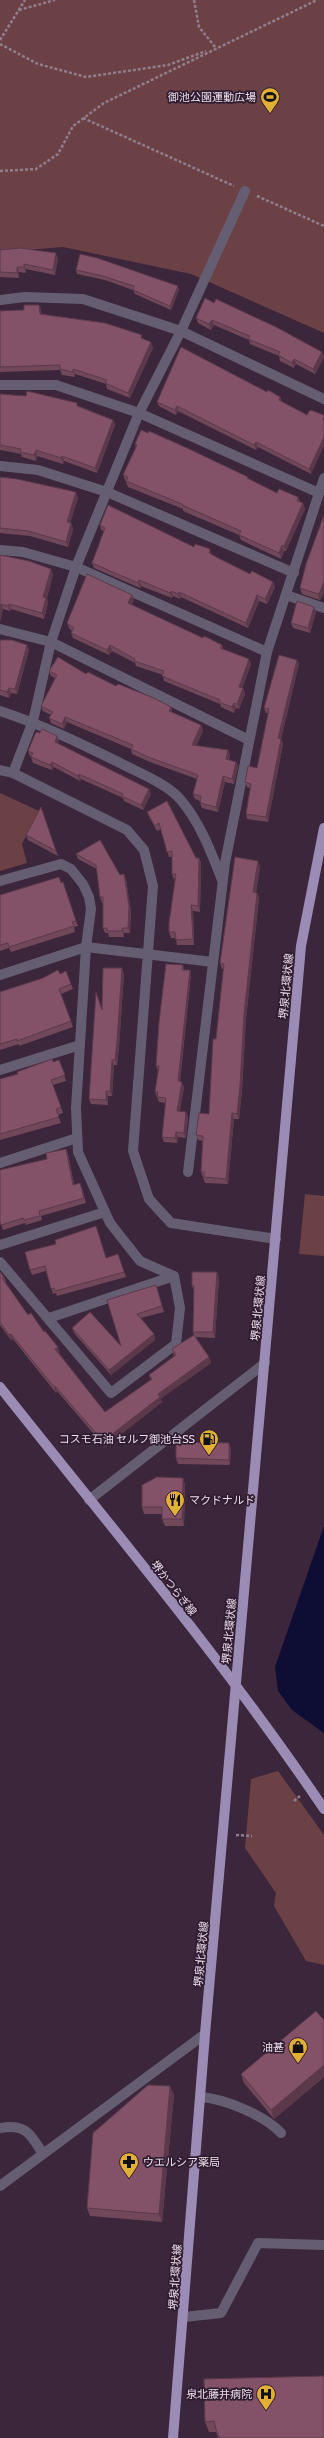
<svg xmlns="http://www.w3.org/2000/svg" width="324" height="2438" font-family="Cabin,'Noto Sans JP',sans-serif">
	<rect width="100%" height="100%" fill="#3b263b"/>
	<g fill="#6c4145">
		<polygon points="0,0 324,0 324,333 191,274 63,247 0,252"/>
		<polygon points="0,793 39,811 22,844 27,863 0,871"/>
		<polygon points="305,1194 324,1196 324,1256 299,1254"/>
		<polygon points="278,1771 324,1835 324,1965 306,1961 274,1906 276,1893 245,1848 251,1779"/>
	</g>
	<polygon fill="#0e0d33" points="324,1526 324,1733 292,1710 278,1691 275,1667"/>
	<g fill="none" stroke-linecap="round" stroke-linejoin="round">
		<g stroke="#907e8f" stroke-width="2.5" stroke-dasharray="3 2" stroke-linecap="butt">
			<polyline points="194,0 199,27 216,48"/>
			<polyline points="19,10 55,0"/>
			<polyline points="0,40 25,0"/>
			<polyline points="0,44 38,64 86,77 168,65 206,51"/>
			<polyline points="83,118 234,186"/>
			<polyline points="0,171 36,169 58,154 73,126 104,103 317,0"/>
			<polyline points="257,196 324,226"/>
			<polyline points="294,1801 300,1796"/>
			<polyline points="236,1835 252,1836"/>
		</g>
		<g stroke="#655e72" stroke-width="10">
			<polyline points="0,300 25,297 83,299 181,331 324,399"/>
			<polyline points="0,385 56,385 139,413 319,493"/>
			<polyline points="0,466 38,470 107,492 294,573"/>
			<polyline points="0,550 23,552 76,567 267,652"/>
			<polyline points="286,595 324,608"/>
			<polyline points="0,629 51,642 249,740"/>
			<path d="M0 711C43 725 84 745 126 766 142 774 168 785 180 799 200 822 211 852 222 880"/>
			<polyline points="0,770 13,773 127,830 144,850 153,886 133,1151 149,1199 171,1223 276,1239"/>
			<polyline points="13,773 33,721 51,642 76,567 139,413 181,331 245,191"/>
			<polyline points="0,881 61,864 71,869 83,884 89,897 91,909 86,947 76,1108 78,1152 110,1223 140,1261 174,1276 180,1308 176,1344 111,1393 0,1262"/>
			<polyline points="0,975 86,947 213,962"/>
			<polyline points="0,1070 80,1045"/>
			<polyline points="0,1163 77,1138"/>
			<polyline points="188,1172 225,863 267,652 324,478"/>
			<polyline points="0,1245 105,1212"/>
			<polyline points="49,1318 174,1276"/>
			<polyline points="89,1500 265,1363"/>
			<path d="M201 2097C225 2099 264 2115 281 2133"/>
			<path d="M0 2128C26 2123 31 2135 43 2154"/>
			<polyline points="0,2186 205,2034"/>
			<polyline points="184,2317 221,2313 258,2243 324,2245"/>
		</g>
		<g stroke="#9b8cb5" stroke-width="10">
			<path d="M0 1387C110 1526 225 1662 324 1809"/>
			<polyline points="173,2438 205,2034 301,946 324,828"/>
		</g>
	</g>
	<g fill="#71475a">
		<polygon points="0,250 58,259 55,275 26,269 26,273 19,272 19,278 0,277"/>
		<polygon points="76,270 179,290 171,310 135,294 133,290 105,280 77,274"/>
		<polygon points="214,303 322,352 324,357 315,374 296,364 294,368 280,361 279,356 250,344 249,340 214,325 211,330 198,323 196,318"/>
		<polygon points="39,305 41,310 41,314 144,339 153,348 130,398 107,389 106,384 75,374 75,377 62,375 60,370 0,372 0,311 24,310"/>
		<polygon points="267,392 280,397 282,402 307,415 311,474 258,447 256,450 178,411 176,415 159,406 157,402"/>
		<polygon points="0,394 79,406 113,420 115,425 97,473 64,461 63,464 37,456 36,461 22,457 21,454 0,450"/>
		<polygon points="135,444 249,479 277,493 298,497 300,502 303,503 305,509 286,551 284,551 281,559 241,540 239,535 183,511 183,509 128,487 123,475 136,448"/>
		<polygon points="0,477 78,498 70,523 71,523 73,529 68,547 30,536 0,533"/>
		<polygon points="324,515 324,592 322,597 320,600 302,594 300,588"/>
		<polygon points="100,525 194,547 212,555 250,574 273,582 275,587 267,604 259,601 248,628 181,597 180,599 173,596 172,598 141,586 140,588 94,568 92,563 104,531 101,530"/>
		<polygon points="0,555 53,574 47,598 48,603 44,619 11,609 10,611 3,609 0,622"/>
		<polygon points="134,600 131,605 203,638 222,645 223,649 251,664 242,688 243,688 245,694 239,709 236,708 234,713 221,707 220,704 164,681 163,675 136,666 135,663 112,651 109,655 73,638 71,633 72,631 69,628 67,623"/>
		<polygon points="316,612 310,633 293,628 291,623"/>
		<polygon points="0,640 29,650 17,694 11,693 9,698 0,695"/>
		<polygon points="299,664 281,739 283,744 268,822 247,819 246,814 250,788 247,787 245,782 257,768 269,713 266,713 264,708"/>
		<polygon points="49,671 86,674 171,707 172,712 201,725 203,731 196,746 228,750 230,755 229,760 236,762 238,767 234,784 225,782 218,812 202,808 200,803 200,801 195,799 193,794 197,779 150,762 132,754 131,749 67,722 64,729 51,723 49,718 51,715 43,711 41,706 55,678 51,676"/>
		<polygon points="40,733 59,741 58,743 151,794 143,810 124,801 123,798 81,779 80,781 54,767 52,770 33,763 31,757 30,756 28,751"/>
		<polygon points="41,807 58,856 28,840 26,835"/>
		<polygon points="147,812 196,858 199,858 201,863 200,912 193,911 194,945 177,945 176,940 175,938 171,938 169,932 175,879 174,879 172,874 172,857 169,857 161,829 157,831 149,817"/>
		<polygon points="76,854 120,875 124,874 126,880 131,912 130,933 124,933 124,937 109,937 108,933 105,933 103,928 103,903 102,903 100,897 97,869 78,859"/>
		<polygon points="260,867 256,893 257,893 259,898 246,1019 242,1091 239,1119 234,1119 228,1184 205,1183 201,1172 203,1141 198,1140 196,1135 209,1114 223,969 222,969 220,963"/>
		<polygon points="63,882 78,926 74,927 75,932 11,952 9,948 0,951 0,895"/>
		<polygon points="183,965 184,970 190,970 191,975 180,1082 184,1087 180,1111 186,1112 188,1117 186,1138 178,1137 177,1143 164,1142 162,1137 166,1103 159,1102 155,1092 158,1071 156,1066"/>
		<polygon points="66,971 73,989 61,994 73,1027 19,1046 19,1044 0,1050 0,992 60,974"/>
		<polygon points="124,974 119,1047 117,1065 114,1065 112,1096 108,1096 108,1105 91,1104 89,1099 102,1010"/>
		<polygon points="59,1060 66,1081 53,1085 63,1113 58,1115 61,1123 0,1140 0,1079 18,1074"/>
		<polygon points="68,1154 74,1184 82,1188 86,1203 41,1216 42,1220 26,1225 25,1223 3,1230 0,1221"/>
		<polygon points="98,1231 106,1258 118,1254 126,1277 57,1296 56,1293 53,1294 46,1271 32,1275 30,1270"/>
		<polygon points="0,1272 4,1277 6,1282 6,1283 28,1315 44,1332 60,1352 59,1353 105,1412 151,1380 149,1375 174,1356 172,1349 194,1336 193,1332 194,1291 192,1286 217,1272 219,1278 215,1338 195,1337 209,1357 211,1363 160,1399 162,1402 105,1447 57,1391 56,1393 13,1339 11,1340 0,1325"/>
		<polygon points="156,1285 164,1312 141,1318 154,1334 155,1340 111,1375 74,1333 72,1328 121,1346 107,1300"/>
		<polygon points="231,1448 230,1465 178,1464 176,1458"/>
		<polygon points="183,1478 185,1485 184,1526 165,1526 162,1519 162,1514 144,1514 142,1507"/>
		<polygon points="324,2020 324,2077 274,2119 244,2083 241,2074"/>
		<polygon points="170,2086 174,2095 162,2222 90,2216 87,2208"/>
		<polygon points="324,2376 324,2438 218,2438 216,2432 209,2432 205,2422"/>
	</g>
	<g fill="#5c394a">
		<polygon points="56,253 58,259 55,275 53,270"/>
		<polygon points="24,264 26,269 26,273 24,267"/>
		<polygon points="17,267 19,272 19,278 17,273"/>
		<polygon points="178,286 179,290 171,310 170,306"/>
		<polygon points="39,305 41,310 42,319 40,314"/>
		<polygon points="212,320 214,325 211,330 209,324"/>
		<polygon points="151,342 153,348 130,398 128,393"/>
		<polygon points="322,352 324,357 315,374 313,369"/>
		<polygon points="294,359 296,364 294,368 292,363"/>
		<polygon points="73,369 75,374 75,377 73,372"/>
		<polygon points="280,397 282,401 281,405 279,400"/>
		<polygon points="177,406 178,411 176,415 175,410"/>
		<polygon points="113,420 115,425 97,473 95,468"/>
		<polygon points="324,437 324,446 311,474 309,469"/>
		<polygon points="256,442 258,447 256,450 254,445"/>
		<polygon points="36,450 37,456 36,461 34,455"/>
		<polygon points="62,456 64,461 63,464 61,458"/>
		<polygon points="76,492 78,498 69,527 67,522"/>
		<polygon points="303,503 305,509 286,551 284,546"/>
		<polygon points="71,523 73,529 68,547 66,542"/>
		<polygon points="282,545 284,551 281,559 279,553"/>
		<polygon points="210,549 212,555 210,559 209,553"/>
		<polygon points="51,569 53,574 47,598 48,603 44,619 42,613 43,597"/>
		<polygon points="139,580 141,586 140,588 138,583"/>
		<polygon points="324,581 324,592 322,597 320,600 318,594"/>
		<polygon points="273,582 275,587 267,604 265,599"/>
		<polygon points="171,591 173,596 172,598 170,593"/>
		<polygon points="179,592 181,597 180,599 178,594"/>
		<polygon points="132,595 134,600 129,609 128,603"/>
		<polygon points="257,595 259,601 248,628 246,623"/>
		<polygon points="1,604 3,609 0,622 0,609"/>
		<polygon points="9,604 11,609 10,611 8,606"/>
		<polygon points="314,607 316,612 310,633 308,628"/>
		<polygon points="27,645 29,650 17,694 15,689"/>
		<polygon points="110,645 112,651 109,655 107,650"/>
		<polygon points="249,659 251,664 241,692 239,687"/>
		<polygon points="297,660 299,664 280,743 278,738"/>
		<polygon points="9,688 11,693 9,698 7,692"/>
		<polygon points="243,688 245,694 239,709 237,704"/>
		<polygon points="234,703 236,708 234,713 232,707"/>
		<polygon points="171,707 172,712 169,711"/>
		<polygon points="65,717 67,722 64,729 62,724"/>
		<polygon points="201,725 203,731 194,750 192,745"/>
		<polygon points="57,736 59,741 57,747 55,742"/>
		<polygon points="281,739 283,744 268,822 266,817"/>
		<polygon points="228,750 230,755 228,764 226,759"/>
		<polygon points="52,762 54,767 52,770 50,765"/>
		<polygon points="236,762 238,767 234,784 232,779"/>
		<polygon points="79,774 81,779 80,781 78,776"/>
		<polygon points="223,776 225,782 218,812 216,807"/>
		<polygon points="149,789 151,794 143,810 141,805"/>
		<polygon points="199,858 201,863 200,912 198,906"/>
		<polygon points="258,861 260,867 255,897 253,892"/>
		<polygon points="124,874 126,880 131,912 130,933 128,928"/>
		<polygon points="257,893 259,898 246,1019 242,1091 239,1119 237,1114 244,1014"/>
		<polygon points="191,905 193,911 194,945 193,939"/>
		<polygon points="122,928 124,933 124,937 122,931"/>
		<polygon points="122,968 124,974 119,1047 117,1065 115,1060"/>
		<polygon points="190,970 191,975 179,1086 178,1081"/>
		<polygon points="112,1060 114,1065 112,1096 110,1091"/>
		<polygon points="182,1082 184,1087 179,1116 177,1111"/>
		<polygon points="106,1091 108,1096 108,1105 106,1100"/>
		<polygon points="186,1112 188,1117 186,1138 184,1133"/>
		<polygon points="232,1113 234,1119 228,1184 226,1179"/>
		<polygon points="176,1132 178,1137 177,1143 175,1138"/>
		<polygon points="66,1149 68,1154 75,1190 73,1185"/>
		<polygon points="217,1272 219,1278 215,1338 213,1332"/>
		<polygon points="11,1334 13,1339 11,1340 9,1335"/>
		<polygon points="154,1334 155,1340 111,1375 109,1370"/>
		<polygon points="58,1347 60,1352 57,1354 55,1349"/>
		<polygon points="209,1357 211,1363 160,1399 162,1402 105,1447 103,1441 158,1394"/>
		<polygon points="55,1386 57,1391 56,1393 54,1387"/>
		<polygon points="229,1443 231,1448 230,1465 229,1460"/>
		<polygon points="183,1478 185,1485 184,1526 182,1519"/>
		<polygon points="324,2065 324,2077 274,2119 271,2110"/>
		<polygon points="170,2086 174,2095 162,2222 159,2214"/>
	</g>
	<g fill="#835269" stroke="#5c394a">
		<polygon points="20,248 56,253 53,270 24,264 24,267 17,267 17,273 0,272 0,250"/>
		<polygon points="80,254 97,258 178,286 170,306 133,290 134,286 103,276 76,270"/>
		<polygon points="205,298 214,303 216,299 276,327 322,352 313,369 294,359 292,363 278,355 280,352 248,339 250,336 212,320 209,324 196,318"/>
		<polygon points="24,305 39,305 40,314 105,323 142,335 141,338 151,342 128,393 105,383 107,380 73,369 73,372 60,369 60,365 0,367 0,311 24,310"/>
		<polygon points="181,347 267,392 268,390 280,397 279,400 307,415 310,410 324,415 324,417 323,420 324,420 324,437 309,469 256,442 254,445 177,406 175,410 157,402"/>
		<polygon points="27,391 77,403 77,406 113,420 95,468 62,456 61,458 36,450 34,455 20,452 21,449 0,445 0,394 26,396"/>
		<polygon points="141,430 148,433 149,431 187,448 248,477 247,478 277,493 279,489 298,497 297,501 303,503 284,546 282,545 279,553 239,535 241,531 182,505 182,504 126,481 128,477 123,475 137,445 135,444"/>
		<polygon points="0,477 17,479 76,492 67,522 71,523 66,542 28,531 0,528"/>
		<polygon points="108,505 194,547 195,544 210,549 209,553 218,558 250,574 252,571 273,582 265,599 257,595 246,623 179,592 178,594 171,591 170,593 139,580 138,583 92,563 105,528 100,525"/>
		<polygon points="324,515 324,581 320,592 318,594 300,588 306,564"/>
		<polygon points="0,555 29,561 51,569 43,597 46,598 42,613 9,604 8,606 1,604 0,609"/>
		<polygon points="87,574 132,595 128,603 203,638 204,636 222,645 220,648 249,659 239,687 243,688 237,704 234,703 232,707 219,702 220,700 162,676 164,671 134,661 135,659 110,645 107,650 71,633 74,628 67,623"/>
		<polygon points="297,601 314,607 308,628 291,623"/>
		<polygon points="0,640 12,640 27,645 15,689 9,688 7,692 0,690"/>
		<polygon points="279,655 297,660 278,738 281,739 266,817 246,814 251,784 245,782 248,766 257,768 269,709 264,708"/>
		<polygon points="58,657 86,674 88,672 116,686 118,684 154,698 171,707 169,711 201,725 192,745 228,750 226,759 236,762 232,779 223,776 216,807 200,803 201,796 193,794 198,775 148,757 131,749 133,745 65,717 62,724 49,718 53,712 41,706 57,675 49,671"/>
		<polygon points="42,729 57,736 55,742 149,789 141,805 122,796 123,794 79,774 78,776 52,762 50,765 31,757 33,753 28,751 36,732 40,733"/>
		<polygon points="167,801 196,858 199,858 198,906 191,905 193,939 176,940 175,932 169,932 169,923 176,874 172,874 172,851 167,852 159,823 155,826 147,812"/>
		<polygon points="41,807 56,851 26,835"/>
		<polygon points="100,840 120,875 124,874 129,906 128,928 122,928 122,931 107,931 107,928 103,928 103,897 100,897 96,865 76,854"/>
		<polygon points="235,857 258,861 253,892 257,893 244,1014 240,1086 237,1114 232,1113 226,1179 204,1177 204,1172 201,1172 203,1136 196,1135 199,1113 209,1114 213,1039 216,1039 224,964 220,963"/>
		<polygon points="59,877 61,883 63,882 76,921 72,922 74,926 9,947 8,943 0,945 0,895"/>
		<polygon points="166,964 183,965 182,970 190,970 178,1081 182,1082 177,1111 186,1112 184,1133 176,1132 175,1138 162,1137 166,1098 157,1097 158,1092 155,1092 159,1066 156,1066 159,1022"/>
		<polygon points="103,968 122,968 117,1042 115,1060 112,1060 110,1091 106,1091 106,1100 89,1099 96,992 102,1010"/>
		<polygon points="58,970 60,974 66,971 71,984 59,989 71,1021 17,1041 17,1039 0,1044 0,992 43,978"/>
		<polygon points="52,1059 53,1062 59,1060 65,1075 51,1080 61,1107 56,1109 59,1117 0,1134 0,1079 18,1074 17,1072"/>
		<polygon points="66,1149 73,1185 80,1183 84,1198 39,1211 40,1216 24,1220 23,1218 1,1225 0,1221 0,1170 47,1159 46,1153"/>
		<polygon points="96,1226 106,1258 118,1254 124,1272 55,1291 54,1288 51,1289 45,1266 30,1270 25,1252 56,1244 55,1240"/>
		<polygon points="0,1272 4,1277 2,1278 28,1315 31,1313 44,1332 45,1331 58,1347 55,1349 105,1412 152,1379 149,1375 176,1355 172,1349 194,1335 209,1357 158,1394 160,1397 103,1441 55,1386 54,1387 11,1334 9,1335 0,1322"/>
		<polygon points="192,1272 217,1272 213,1332 193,1332 194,1286 192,1286"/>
		<polygon points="156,1285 162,1306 137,1314 154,1334 109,1370 72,1328 90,1312 121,1346 107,1300"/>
		<polygon points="176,1442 229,1443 229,1460 176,1458"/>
		<polygon points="157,1477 183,1478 182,1519 162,1519 162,1507 142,1507 142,1485"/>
		<polygon points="316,2011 324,2020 324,2065 271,2110 241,2074"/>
		<polygon points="148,2085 170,2086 159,2214 87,2208 93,2133"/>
		<polygon points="324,2376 324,2438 220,2438 217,2433 214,2421 205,2422 204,2379"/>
	</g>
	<defs>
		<g id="stadium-pin" transform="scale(1)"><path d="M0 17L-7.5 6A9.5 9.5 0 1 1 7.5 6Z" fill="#e1af34" stroke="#301c31"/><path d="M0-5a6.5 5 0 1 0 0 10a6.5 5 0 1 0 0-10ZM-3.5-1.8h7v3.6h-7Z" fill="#111"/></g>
		<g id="fuel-pin" transform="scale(1)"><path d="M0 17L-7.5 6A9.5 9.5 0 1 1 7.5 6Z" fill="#e1af34" stroke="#301c31"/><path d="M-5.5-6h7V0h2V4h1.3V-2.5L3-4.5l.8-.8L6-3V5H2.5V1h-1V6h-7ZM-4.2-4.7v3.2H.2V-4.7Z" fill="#111"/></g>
		<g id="restaurant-pin" transform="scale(1)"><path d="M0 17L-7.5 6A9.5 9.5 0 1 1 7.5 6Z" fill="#e1af34" stroke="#301c31"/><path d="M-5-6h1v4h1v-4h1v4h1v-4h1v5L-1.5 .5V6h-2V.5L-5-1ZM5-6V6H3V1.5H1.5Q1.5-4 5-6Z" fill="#111"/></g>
		<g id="shop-pin" transform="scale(1)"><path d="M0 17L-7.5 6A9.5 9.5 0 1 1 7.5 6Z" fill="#e1af34" stroke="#301c31"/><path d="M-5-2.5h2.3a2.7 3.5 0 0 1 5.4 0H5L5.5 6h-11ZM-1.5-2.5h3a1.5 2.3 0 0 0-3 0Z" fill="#111"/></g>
		<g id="pharmacy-pin" transform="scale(1)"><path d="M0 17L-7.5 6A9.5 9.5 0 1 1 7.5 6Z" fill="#e1af34" stroke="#301c31"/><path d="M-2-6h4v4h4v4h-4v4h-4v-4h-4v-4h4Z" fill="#111"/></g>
		<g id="hospital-pin" transform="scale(1)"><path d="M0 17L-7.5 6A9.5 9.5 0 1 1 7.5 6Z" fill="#e1af34" stroke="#301c31"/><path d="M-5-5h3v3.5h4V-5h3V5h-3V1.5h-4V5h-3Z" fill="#111"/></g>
	</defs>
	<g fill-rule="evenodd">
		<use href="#stadium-pin" x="270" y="97"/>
		<use href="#fuel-pin" x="209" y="1439"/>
		<use href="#restaurant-pin" x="175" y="1500"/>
		<use href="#shop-pin" x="298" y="2047"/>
		<use href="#pharmacy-pin" x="129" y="2162"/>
		<use href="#hospital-pin" x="266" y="2394"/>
	</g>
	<g text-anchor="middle" stroke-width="3.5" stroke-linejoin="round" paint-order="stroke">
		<g font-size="11" fill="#ebddea" stroke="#301c31" text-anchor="end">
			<text x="256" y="101">御池公園運動広場</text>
			<text x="195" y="1443">コスモ石油 セルフ御池台SS</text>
			<text x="189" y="1504" text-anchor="start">マクドナルド</text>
			<text x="284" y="2051">油甚</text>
			<text x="143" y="2166" text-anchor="start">ウエルシア薬局</text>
			<text x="252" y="2398">泉北藤井病院</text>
		</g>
		<g font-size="11" fill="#ebddea" stroke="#301c31">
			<text transform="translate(286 986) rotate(-85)" y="4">堺泉北環状線</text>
			<text transform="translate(258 1308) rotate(-85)" y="4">堺泉北環状線</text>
			<text transform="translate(174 1588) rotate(52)" y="4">堺かつらぎ線</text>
			<text transform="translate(229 1631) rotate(-85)" y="4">堺泉北環状線</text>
			<text transform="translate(201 1954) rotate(-85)" y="4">堺泉北環状線</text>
			<text transform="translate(175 2277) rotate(-86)" y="4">堺泉北環状線</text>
		</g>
	</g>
</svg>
